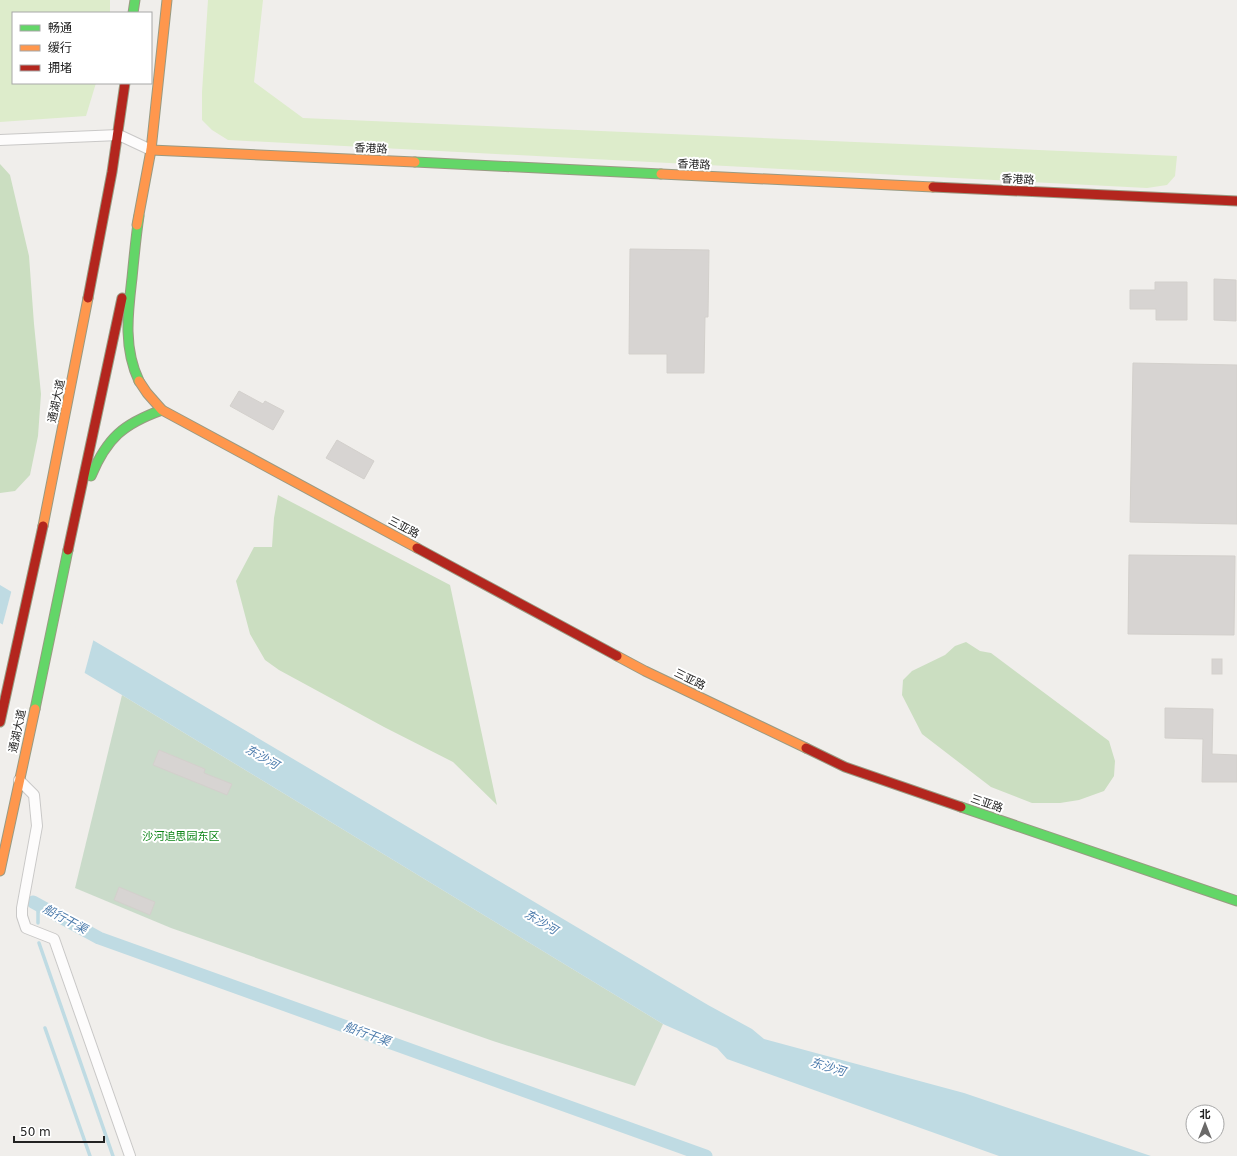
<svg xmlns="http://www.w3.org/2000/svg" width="1237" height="1156" font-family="'DejaVu Sans','Noto Sans SC',sans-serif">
	<rect width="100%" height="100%" fill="#f0eeeb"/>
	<g fill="#ddeccb">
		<polygon points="0,0 110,0 110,13 13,13 13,83 96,83 86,116 0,122"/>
		<polygon points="208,0 263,0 254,82 303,118 1177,156 1175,176 1167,185 1147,188 228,140 212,130 202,120 202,92"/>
	</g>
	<g fill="#cbdec1">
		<polygon points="0,164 10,175 29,256 34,324 41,394 38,436 30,475 15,491 0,493"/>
		<polygon points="278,495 450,585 497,805 453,762 384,727 279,670 265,660 250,634 236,581 254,547 272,547 274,518"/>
		<polygon points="966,642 980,651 991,653 1109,741 1115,761 1114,776 1104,791 1079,800 1060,803 1032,803 991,787 922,734 902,695 903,680 912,671 945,655 955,646"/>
	</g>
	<polygon fill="#cadbca" points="122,695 663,1024 635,1086 493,1041 171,928 75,888"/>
	<polygon fill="#bfdbe3" points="0,585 708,1005 752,1029 764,1039 964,1093 1151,1156 999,1156 727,1059 717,1048 663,1024 122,695 0,623"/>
	<polygon fill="#f0eeeb" points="12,589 94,638 84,675 2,627"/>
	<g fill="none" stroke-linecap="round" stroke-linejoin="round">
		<g stroke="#bfdbe3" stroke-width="3.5">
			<polyline points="38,905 38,923"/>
			<polyline points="39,943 113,1156"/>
			<polyline points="45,1028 90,1156"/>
		</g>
		<polyline stroke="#bfdbe3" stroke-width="13" points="33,902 99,938 706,1156"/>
	</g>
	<g fill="#d7d4d2" stroke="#d3d0cc">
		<polygon points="630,249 709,250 708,317 705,317 704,373 667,373 667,354 629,354"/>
		<polygon points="1214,279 1236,280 1236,321 1214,320"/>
		<polygon points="1155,282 1187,282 1187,320 1156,320 1156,309 1130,309 1130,290 1155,290"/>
		<polygon points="1133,363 1237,365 1237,524 1130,522"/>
		<polygon points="239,391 263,404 265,401 284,411 273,430 230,406"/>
		<polygon points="337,440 374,461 364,479 326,458"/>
		<polygon points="1129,555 1235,556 1234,635 1128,634"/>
		<rect x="1212" y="659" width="10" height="15"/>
		<polygon points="1165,708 1213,709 1212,754 1237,755 1237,782 1202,782 1203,739 1165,738"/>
		<polygon points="159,750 205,769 204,773 232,784 227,795 153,765"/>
		<polygon points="119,887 155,902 150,915 114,900"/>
	</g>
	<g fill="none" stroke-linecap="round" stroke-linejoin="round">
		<g stroke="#c9c8c7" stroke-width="12">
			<g id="street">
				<polyline points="0,140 119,135 151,150"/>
				<polyline points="19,780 34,795 37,826 22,908 22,916 26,928 54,939 130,1156"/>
			</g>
		</g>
		<g stroke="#999a82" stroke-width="11">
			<g id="fast">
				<polyline points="133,13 135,0"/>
				<polyline points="415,162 661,174"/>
				<path d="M139 216C136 236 134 257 132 278 128 312 123 348 139 381"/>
				<path d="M91 476C107 438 123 424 162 410"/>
				<polyline points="35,709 68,550"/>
				<polyline points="961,807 1237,901"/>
			</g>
		</g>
		<g stroke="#999a82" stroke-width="11">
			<g id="slow">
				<polyline points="151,150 415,162"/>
				<polyline points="661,174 933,187"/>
				<polyline points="137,225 151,150 167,0"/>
				<polyline points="139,381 147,393 162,410 417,548"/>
				<polyline points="43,526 88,298"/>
				<polyline points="617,656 645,671 806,748"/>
				<polyline points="0,871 35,709"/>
			</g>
		</g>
		<g stroke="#999a82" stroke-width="11">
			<g id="jam">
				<polyline points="933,187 1237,201"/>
				<polyline points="88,298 112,172 125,83"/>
				<polyline points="417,548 617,656"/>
				<polyline points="68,550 122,298"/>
				<polyline points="0,722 43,526"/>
				<polyline points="806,748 845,767 961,807"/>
			</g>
		</g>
		<use href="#street" stroke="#fdfcfc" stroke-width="10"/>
		<use href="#fast" stroke="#63d668" stroke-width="9"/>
		<use href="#slow" stroke="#ff974d" stroke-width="9"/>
		<use href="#jam" stroke="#b3261e" stroke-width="9"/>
	</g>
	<g text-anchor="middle" stroke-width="4" stroke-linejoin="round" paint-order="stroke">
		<g font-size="11" fill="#222" stroke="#fff">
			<text transform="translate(371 148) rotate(3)" y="4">香港路</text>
			<text transform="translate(694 164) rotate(3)" y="4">香港路</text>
			<text transform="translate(1018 179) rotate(3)" y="4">香港路</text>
			<text transform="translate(56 401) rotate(-78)" y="4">通湖大道</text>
			<text transform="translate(404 527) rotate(28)" y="4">三亚路</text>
			<text transform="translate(690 679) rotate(26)" y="4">三亚路</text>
			<text transform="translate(17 731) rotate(-78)" y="4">通湖大道</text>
			<text transform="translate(987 803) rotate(19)" y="4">三亚路</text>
		</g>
		<g font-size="11" fill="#0c8416" stroke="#fff">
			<text x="181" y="840">沙河追思园东区</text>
		</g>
		<g font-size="12" font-style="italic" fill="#4a7aab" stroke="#fff">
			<text transform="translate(262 757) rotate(30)" y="4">东沙河</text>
			<text transform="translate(65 919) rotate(28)" y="4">船行干渠</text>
			<text transform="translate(541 922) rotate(31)" y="4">东沙河</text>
			<text transform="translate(367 1034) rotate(20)" y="4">船行干渠</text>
			<text transform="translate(828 1067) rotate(17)" y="4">东沙河</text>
		</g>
	</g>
	<rect x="12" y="12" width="140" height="72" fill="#ffffff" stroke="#a7a7a7"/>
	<rect x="20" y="25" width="20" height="6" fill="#63d668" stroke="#a7a7a7"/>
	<text x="48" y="32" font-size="12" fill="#222222">畅通</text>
	<rect x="20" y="45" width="20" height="6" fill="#ff974d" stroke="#a7a7a7"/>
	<text x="48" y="52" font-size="12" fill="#222222">缓行</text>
	<rect x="20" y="65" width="20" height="6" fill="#b3261e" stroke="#a7a7a7"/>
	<text x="48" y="72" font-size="12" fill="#222222">拥堵</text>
	<g transform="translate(1205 1124)"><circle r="19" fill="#ffffff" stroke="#a7a7a7"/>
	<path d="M0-3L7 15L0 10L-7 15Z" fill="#6a6968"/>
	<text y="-6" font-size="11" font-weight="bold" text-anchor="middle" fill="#222222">北</text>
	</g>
	<path d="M14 1136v6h90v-6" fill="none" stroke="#222222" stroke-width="2"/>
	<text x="20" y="1136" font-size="12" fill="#222222" stroke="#ffffff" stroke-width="3" paint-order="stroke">50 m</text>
</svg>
